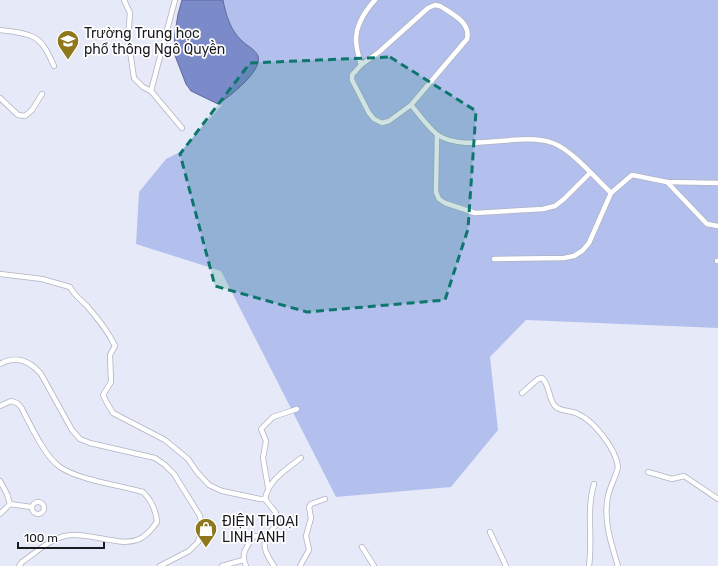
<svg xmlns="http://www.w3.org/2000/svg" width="718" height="566" font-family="Rubik,sans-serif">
	<rect width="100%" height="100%" fill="#e6eaf8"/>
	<polygon fill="#b3c0ee" points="183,0 718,0 718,328 526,320 490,357 498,430 451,487 336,497 221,271 136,244 139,192 166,159 180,152 222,105 196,93"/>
	<path fill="#7b8bca" stroke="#5e6997" d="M182 0H223C226 15 230 30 242 41 247 46 255 49 258 56 263 71 229 97 218 104L191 91 186 84 174 53 175 33 178 14Z"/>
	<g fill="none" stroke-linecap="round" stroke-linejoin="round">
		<g stroke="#afb3c0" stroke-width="6">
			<g id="minor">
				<polyline points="124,0 130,13 128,38 134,78 143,87 151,91 182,128"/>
				<path d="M0 30C10 31 22 32 31 36 43 40 49 55 54 66"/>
				<path d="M361 65C359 57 356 48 356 40 356 24 365 11 375 0"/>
				<polyline points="151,91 175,0"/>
				<polyline points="0,98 18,115 25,116 32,110 42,94"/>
				<path d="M411 105 467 39C471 22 452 14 440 6L435 5 428 8 379 52 361 65 352 75V80L369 113 374 119 382 123 389 121 411 105C418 113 430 130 438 135 466 154 520 131 553 143 573 151 595 178 611 193"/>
				<polyline points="437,135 436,192 439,199 445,203 475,213 543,209 555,206 564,199 590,173"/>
				<polyline points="667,182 707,224 718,226"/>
				<polyline points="494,259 564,258 574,256 582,251 589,243 611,193 632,175 667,182 718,183"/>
				<polyline points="717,261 718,261"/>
				<path d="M0 274 42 279 70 287C74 295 81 300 87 306 98 319 108 331 115 346L110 355 111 382 103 395 107 403 113 413 165 440 188 459 197 472 209 485 222 491 260 499H265L276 513 278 522C263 542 259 544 274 566"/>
				<path d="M0 364C16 355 30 361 41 374L72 430 80 439 90 443 155 458 165 465 174 474 200 516 202 529 198 542 189 551 160 566"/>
				<path d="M522 393 538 379 542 378C550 385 548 398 555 406 560 412 571 410 578 414 594 421 616 449 618 467 616 477 610 486 608 496 603 520 611 543 618 566"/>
				<path d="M0 406 11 401 17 403 21 407C30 424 45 457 60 467 79 480 119 485 143 492 151 500 156 510 157 522 152 529 146 537 137 540 121 546 92 534 73 535 54 535 38 551 22 562L19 566"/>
				<polyline points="648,472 672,479 684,476 718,499"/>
				<polyline points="0,481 7,494 10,504 0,514"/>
				<polyline points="268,487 263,458 266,441 261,429 273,417 297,409"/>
				<path d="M265 499C269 479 287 469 301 458"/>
				<circle cx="38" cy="508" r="6"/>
				<polyline points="10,504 31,507"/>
				<polyline points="490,532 506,566"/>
				<polyline points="362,547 374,566"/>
				<polyline points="222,566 243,560"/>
				<path d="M246 566C240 554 247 546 254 536H267"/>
				<polyline points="300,566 309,550 306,536 311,518 309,507 311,504 325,499"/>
				<path d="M589 566C593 538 586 511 594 484"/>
			</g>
		</g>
		<use href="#minor" stroke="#fff" stroke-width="4.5"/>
	</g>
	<path fill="#0f766e" fill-opacity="0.2" stroke="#0f766e" stroke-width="3" stroke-dasharray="8 5" stroke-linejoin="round" d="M390 57 476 111 468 229 445 300 307 312 215 286 180 154 250 63Z"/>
	<defs>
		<g id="school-pin" transform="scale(1.15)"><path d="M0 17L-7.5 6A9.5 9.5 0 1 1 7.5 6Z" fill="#8f771c" stroke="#fff"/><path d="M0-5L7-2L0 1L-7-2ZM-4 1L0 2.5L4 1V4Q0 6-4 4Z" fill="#fff"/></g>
		<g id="shop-pin" transform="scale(1.15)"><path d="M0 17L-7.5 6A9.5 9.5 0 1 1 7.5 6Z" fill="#8f771c" stroke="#fff"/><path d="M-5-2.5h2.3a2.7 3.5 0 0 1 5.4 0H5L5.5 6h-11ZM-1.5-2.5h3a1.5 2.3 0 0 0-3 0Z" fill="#fff"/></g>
	</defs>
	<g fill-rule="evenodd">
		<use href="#school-pin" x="68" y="41"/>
		<use href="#shop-pin" x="206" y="529"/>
	</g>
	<g text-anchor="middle" stroke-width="3.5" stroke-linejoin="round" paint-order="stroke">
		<g font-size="14" fill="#1a1b20" stroke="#fff" text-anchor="start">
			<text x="84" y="38">Trường Trung học<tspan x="84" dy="16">phổ thông Ngô Quyền</tspan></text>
			<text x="222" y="526">ĐIỆN THOẠI<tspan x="222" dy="16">LINH ANH</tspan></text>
		</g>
	</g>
	<path d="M18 542v6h86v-6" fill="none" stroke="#1a1b20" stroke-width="2"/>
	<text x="24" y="542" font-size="12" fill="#1a1b20" stroke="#ffffff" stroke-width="3" paint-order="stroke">100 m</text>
</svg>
